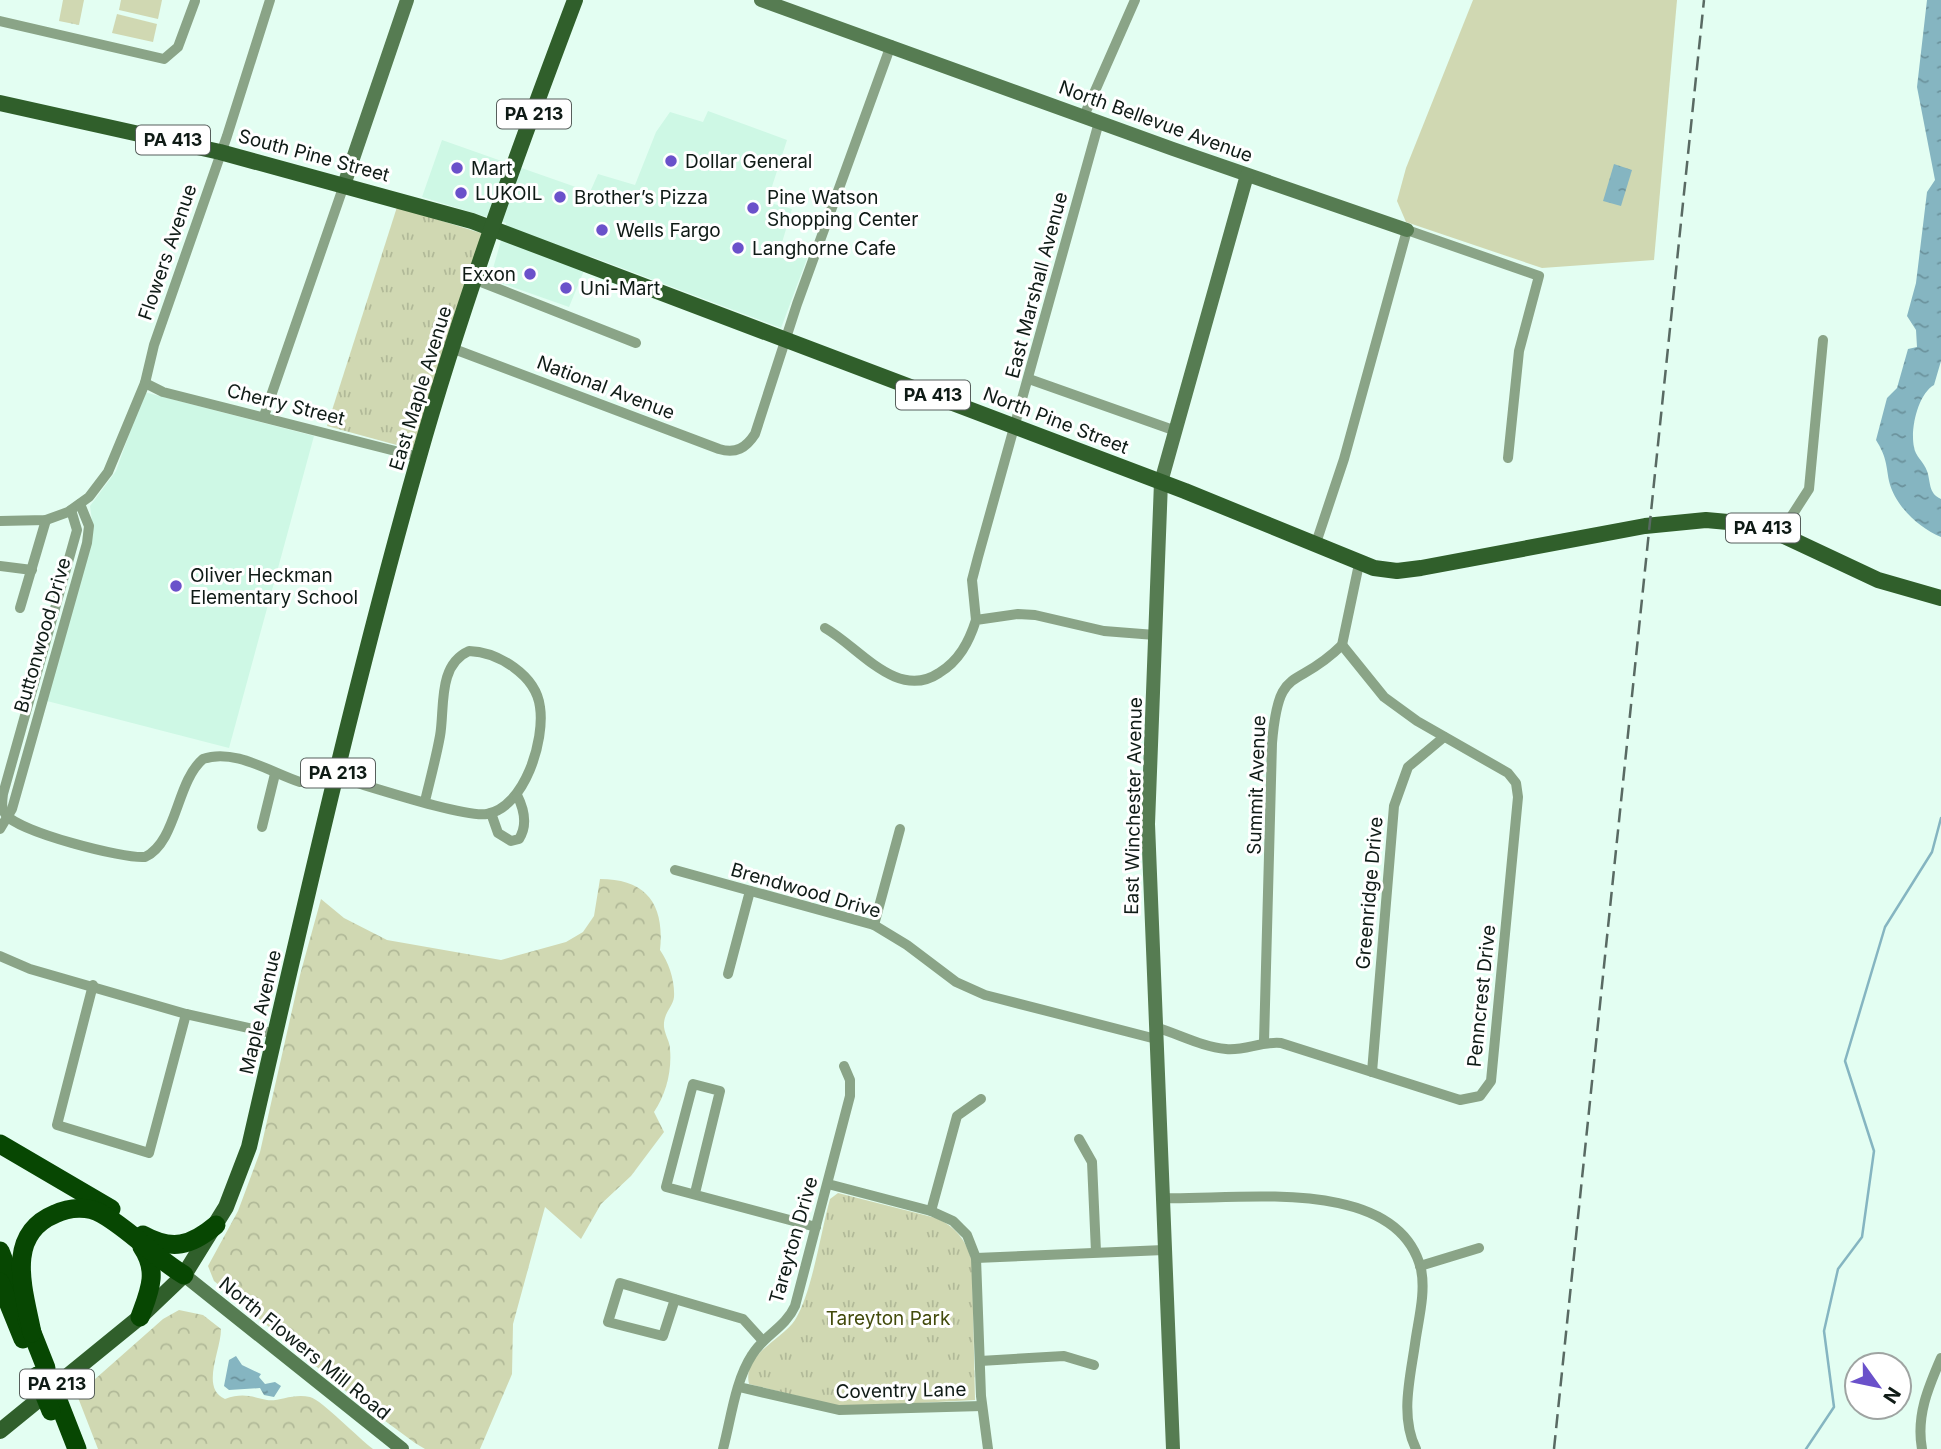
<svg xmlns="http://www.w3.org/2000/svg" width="1941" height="1449" font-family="Inter,sans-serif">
	<defs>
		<pattern id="forest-crowns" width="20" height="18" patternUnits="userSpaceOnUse" patternTransform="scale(1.75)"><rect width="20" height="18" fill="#d0d8b2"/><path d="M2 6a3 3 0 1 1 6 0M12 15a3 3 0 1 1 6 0" fill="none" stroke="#b1b998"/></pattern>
		<pattern id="park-tufts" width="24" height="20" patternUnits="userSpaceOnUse" patternTransform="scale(1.75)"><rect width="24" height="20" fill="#d0d8b2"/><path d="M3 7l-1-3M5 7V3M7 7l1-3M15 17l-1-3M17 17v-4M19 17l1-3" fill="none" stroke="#b1b998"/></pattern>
		<pattern id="water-ripples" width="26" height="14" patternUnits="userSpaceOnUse" patternTransform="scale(1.75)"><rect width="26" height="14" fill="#85b5c1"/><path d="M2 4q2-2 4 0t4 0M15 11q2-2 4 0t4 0" fill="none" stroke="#6b929c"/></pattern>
	</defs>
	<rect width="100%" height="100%" fill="#e3fef2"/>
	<g fill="#cef8e5">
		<polygon points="708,111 787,140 767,202 792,209 781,246 808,256 781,328 590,256 569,307 490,279 506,223 422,197 442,140 590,192 598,174 635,185 656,132 670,112 703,122"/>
		<polygon points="144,392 314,436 229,748 47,701 93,528 90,506 116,471"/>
	</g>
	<g fill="#d0d8b2">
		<polygon points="121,0 162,0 158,19 119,10"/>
		<polygon points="1473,0 1677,0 1654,260 1542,268 1406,222 1397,201 1406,168"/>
		<polygon points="117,14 157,24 153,42 112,33"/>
	</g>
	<g fill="url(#forest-crowns)">
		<path d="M600 879C646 879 665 904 660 950 669 963 675 981 674 997 673 1007 663 1013 664 1027 665 1035 670 1042 670 1049 672 1071 666 1094 654 1112L664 1132 631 1176 601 1204 581 1239 545 1207 513 1324 512 1374 480 1449H425L415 1443 354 1398 214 1281 208 1266 238 1211 260 1152 300 975 321 899 344 918 387 940 501 960 566 942 583 932 594 916Z"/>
		<path d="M179 1310 203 1315 221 1329C221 1351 200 1388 225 1399 242 1393 250 1396 267 1400 278 1402 293 1393 310 1397 322 1400 359 1439 373 1449H98L77 1395 163 1319Z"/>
	</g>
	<g fill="url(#park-tufts)">
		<polygon points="63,0 84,0 79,25 59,21"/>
		<polygon points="397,207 484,234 415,450 327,426"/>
		<path d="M838 1193 936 1218C956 1227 966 1240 972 1261L975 1400 842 1407 749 1384C742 1354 782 1340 795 1320 812 1293 821 1231 830 1199Z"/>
	</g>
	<g fill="url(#water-ripples)">
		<path d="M1927 0H1941V361L1934 385C1918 394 1910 429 1914 447 1915 456 1924 462 1927 471 1931 482 1928 493 1941 499V537C1919 528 1895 506 1889 481 1886 463 1886 456 1876 440L1887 398 1897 388 1908 349 1917 347 1916 330 1907 316 1916 283 1927 192 1935 180 1917 87Z"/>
		<polygon points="1614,164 1632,170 1621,206 1603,201"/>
		<polygon points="236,1356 242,1365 261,1374 259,1377 265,1384 275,1382 281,1386 274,1397 264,1395 260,1388 229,1390 224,1386 229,1360"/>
	</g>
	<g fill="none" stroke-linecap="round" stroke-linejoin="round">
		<polyline stroke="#85b5c1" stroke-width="2.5" points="1806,1449 1834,1407 1824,1331 1838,1269 1862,1237 1874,1151 1845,1061 1885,927 1932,852 1941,818"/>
		<g stroke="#8aa487" stroke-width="10">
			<polyline points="0,21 164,59 178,47 195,1"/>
			<polyline points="1084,116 1135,0"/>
			<polyline points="476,280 636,343"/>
			<path d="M454 349 719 449C736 454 746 448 755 434L797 304 891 45"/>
			<polyline points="1029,379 1176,431"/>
			<polyline points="145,383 163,392 419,457"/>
			<polyline points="264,416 344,185"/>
			<path d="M71 510 77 530 3 794C2 802 1 809 6 815 20 832 123 859 145 857 177 842 176 782 203 759 234 748 270 772 300 782"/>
			<polyline points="0,521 46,520 68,512 89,497 108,472 145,383 154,345 227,136 270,0"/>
			<polyline points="1780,534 1809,489 1823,340"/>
			<polyline points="1315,546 1344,459 1407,230 1539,276 1519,351 1508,458"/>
			<polyline points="0,566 32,570"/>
			<polyline points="20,608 46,520"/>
			<polyline points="976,620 972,580 978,557 1099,122"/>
			<path d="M825 628C859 647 897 701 939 673 959 661 969 642 976 620L1018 614 1035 615 1104 631 1155 635"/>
			<path d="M337 777C366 785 464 818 487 814 525 807 545 740 540 707 536 675 498 652 469 651 437 665 445 709 440 736 436 758 430 780 425 801"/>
			<path d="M491 813 498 833 511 841 519 839C528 825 524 809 517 795"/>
			<polyline points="262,827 275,774"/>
			<polyline points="0,829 12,809 87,543 89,526 80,504"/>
			<polyline points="675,870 874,925 907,945 956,982 985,995 1156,1039"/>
			<polyline points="874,925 900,829"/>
			<polyline points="0,956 30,969 186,1014 276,1034"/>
			<polyline points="728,974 750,891"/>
			<polyline points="93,985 57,1125 149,1153 186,1014"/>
			<path d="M1155 1027C1179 1034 1202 1047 1226 1049 1245 1051 1261 1041 1281 1043L1460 1100 1480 1096 1491 1081 1518 797 1516 783 1508 773 1417 721 1384 697 1342 645"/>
			<path d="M1264 1042 1272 743C1279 661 1295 692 1342 645L1359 564"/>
			<polyline points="1372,1072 1394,806 1408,767 1444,737"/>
			<polyline points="1079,1139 1092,1162 1096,1252"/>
			<polyline points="828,1184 931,1211 953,1221 967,1235 976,1258 981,1396 988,1449"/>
			<polyline points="695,1193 720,1091 693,1084 666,1187 816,1227"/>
			<path d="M1161 1198C1234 1201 1397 1173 1421 1269 1426 1293 1418 1321 1415 1344 1410 1379 1400 1416 1416 1449"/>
			<polyline points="931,1211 957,1116 981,1099"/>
			<polyline points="976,1258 1164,1250"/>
			<polyline points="1420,1266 1479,1248"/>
			<polyline points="675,1299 663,1336 608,1322 620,1283 743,1319 763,1341"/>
			<polyline points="980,1361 1064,1356 1094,1365"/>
			<polyline points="739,1387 839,1410 982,1406"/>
			<path d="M723 1449C731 1419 735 1381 752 1355 764 1335 785 1328 795 1306L850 1096V1080L844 1066"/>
			<path d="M1922 1449C1916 1416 1928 1388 1941 1358"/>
		</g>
		<g stroke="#567c52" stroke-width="14">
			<polyline points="761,0 1173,149 1407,230"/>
			<polyline points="344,185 407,0"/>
			<polyline points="184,1275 402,1449"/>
			<polyline points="1173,1449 1148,824 1161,482 1247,175"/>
		</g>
		<g stroke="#305f2b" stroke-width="16">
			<polyline points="0,103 220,152 472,221 1185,491 1374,568 1397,571 1421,568 1645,526 1706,520 1750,524 1780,534 1878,580 1941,598"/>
			<path d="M0 1431 140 1317 184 1275 226 1207 249 1147C302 917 354 686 418 460 462 304 518 151 575 0"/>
		</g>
		<g stroke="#074702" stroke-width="19">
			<polyline points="0,1144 111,1209"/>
			<path d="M143 1235C172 1251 191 1246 216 1225"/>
			<polyline points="0,1251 16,1292"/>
			<polyline points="0,1282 23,1339"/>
			<path d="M140 1317C149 1292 159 1272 142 1247"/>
			<polyline points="27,1320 46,1368"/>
			<path d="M32 1333C24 1291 4 1235 55 1214 70 1207 88 1206 102 1214 132 1231 155 1258 184 1275"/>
			<polyline points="59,1403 77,1449"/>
		</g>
		<polyline stroke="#596a63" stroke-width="2.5" stroke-dasharray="14 7" stroke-linecap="butt" points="1554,1449 1704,0"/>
		<polyline stroke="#074702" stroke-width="19" points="37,1376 51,1411"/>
	</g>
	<g fill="#6a51ca" stroke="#fff" stroke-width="2.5">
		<circle cx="671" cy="161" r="7"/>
		<circle cx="457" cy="168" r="7"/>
		<circle cx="461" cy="193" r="7"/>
		<circle cx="560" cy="197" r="7"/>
		<circle cx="753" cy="208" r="7"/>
		<circle cx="602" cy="230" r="7"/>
		<circle cx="738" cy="248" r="7"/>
		<circle cx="530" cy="274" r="7"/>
		<circle cx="566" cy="288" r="7"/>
		<circle cx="176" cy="586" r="7"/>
	</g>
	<g text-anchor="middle" stroke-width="6" stroke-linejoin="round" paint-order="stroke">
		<g fill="#fff" stroke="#575f5c" stroke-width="2">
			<rect x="497" y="99.5" width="74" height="29" rx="5"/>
			<rect x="136" y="125.5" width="74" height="29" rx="5"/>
			<rect x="896" y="380.5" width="74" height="29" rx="5"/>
			<rect x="1726" y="513.5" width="74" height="29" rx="5"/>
			<rect x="301" y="758.5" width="74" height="29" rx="5"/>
			<rect x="20" y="1369.5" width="74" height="29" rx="5"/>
		</g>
		<g font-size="18" font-weight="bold" fill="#0f1b16">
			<text x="534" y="120">PA 213</text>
			<text x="173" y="146">PA 413</text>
			<text x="933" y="401">PA 413</text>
			<text x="1763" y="534">PA 413</text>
			<text x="338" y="779">PA 213</text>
			<text x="57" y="1390">PA 213</text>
		</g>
		<g font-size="19" fill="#0f1b16" stroke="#fff">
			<text transform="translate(1156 121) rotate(20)" y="7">North Bellevue Avenue</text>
			<text transform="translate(314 155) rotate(15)" y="7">South Pine Street</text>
			<text transform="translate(167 252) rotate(-71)" y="7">Flowers Avenue</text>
			<text transform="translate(1036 285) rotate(-75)" y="7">East Marshall Avenue</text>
			<text transform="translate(606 387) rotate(21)" y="7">National Avenue</text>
			<text transform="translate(420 388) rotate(-73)" y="7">East Maple Avenue</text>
			<text transform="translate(286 404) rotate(14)" y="7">Cherry Street</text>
			<text transform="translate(1056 420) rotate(21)" y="7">North Pine Street</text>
			<text transform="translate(42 635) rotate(-74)" y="7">Buttonwood Drive</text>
			<text transform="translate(1256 785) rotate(-88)" y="7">Summit Avenue</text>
			<text transform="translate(1133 806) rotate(-89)" y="7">East Winchester Avenue</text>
			<text transform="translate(806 890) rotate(16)" y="7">Brendwood Drive</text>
			<text transform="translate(1369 893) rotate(-85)" y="7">Greenridge Drive</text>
			<text transform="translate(1481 996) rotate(-84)" y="7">Penncrest Drive</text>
			<text transform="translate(260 1012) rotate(-77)" y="7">Maple Avenue</text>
			<text transform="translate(793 1240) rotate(-74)" y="7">Tareyton Drive</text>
			<text transform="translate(305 1348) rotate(39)" y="7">North Flowers Mill Road</text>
			<text transform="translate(901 1390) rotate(-1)" y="7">Coventry Lane</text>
		</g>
		<g font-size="19" fill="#0f1b16" stroke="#fff" text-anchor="start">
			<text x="685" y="168">Dollar General</text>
			<text x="471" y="175">Mart</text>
			<text x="475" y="200">LUKOIL</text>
			<text x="574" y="204">Brother’s Pizza</text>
			<text x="767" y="204">Pine Watson<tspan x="767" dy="22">Shopping Center</tspan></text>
			<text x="616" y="237">Wells Fargo</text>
			<text x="752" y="255">Langhorne Cafe</text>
			<text x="516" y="281" text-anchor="end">Exxon</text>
			<text x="580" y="295">Uni-Mart</text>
			<text x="190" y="582">Oliver Heckman<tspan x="190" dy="22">Elementary School</tspan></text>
		</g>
		<g font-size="19" fill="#424b0c" stroke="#fff">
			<text x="888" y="1325">Tareyton Park</text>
		</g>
	</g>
	<g transform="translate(1878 1386) rotate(123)"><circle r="33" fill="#ffffff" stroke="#9fa4a2" stroke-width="2"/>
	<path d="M0-5L12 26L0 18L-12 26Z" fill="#6a51ca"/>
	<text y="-10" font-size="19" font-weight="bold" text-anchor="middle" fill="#0f1b16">N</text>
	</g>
</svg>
